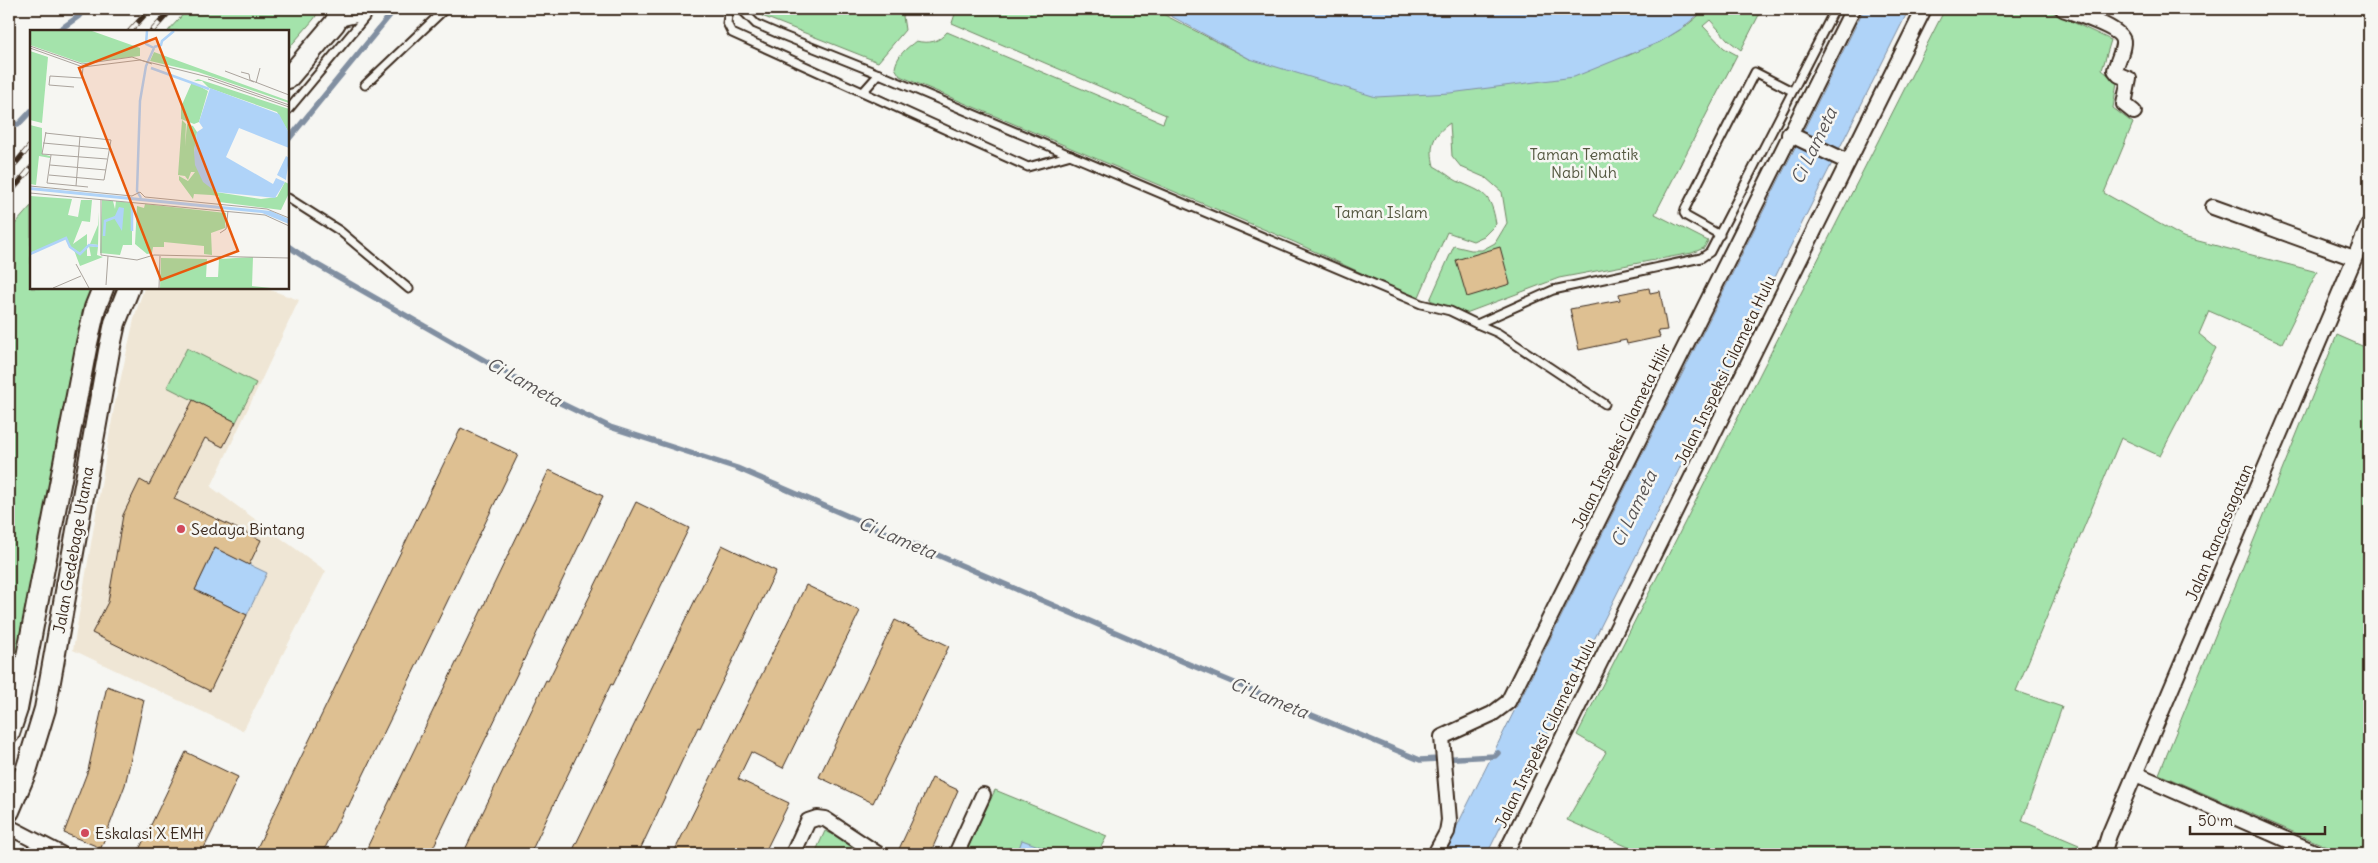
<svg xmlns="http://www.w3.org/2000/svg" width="2378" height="863" font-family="Delius,sans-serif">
	<rect width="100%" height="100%" fill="#f6f6f2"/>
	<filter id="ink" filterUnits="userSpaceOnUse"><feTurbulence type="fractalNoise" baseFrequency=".02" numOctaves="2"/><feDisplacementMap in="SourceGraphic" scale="10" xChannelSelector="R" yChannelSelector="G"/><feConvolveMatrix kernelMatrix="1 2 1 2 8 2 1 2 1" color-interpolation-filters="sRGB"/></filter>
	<g filter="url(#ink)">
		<polygon fill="#efe6d5" points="144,288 265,288 299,300 211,487 326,571 243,731 73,650 114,408 135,315"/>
		<g fill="#a4e3ab" stroke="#708664">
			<polygon points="188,9 320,9 314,19 288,49 288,31 168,31"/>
			<polygon points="755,9 908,9 903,16 905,30 878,62 762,16"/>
			<path d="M954 9H1153L1250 59 1627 56C1655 44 1684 32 1705 9H1762L1741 50 1728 40 1710 20 1703 26 1724 48 1737 55 1655 214 1708 241 1704 248 1692 253 1559 278 1466 313 1430 300 1454 246 1471 250H1482L1495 243 1507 223 1502 192 1486 178 1461 167 1452 156 1450 123C1433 135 1429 145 1434 166 1442 170 1449 177 1457 181 1484 193 1491 193 1496 224L1484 236 1473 241 1447 232 1418 299 1294 242 900 76 895 68C897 55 907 48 916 41 929 44 939 42 947 32L1163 123 1166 115 952 23 955 14Z"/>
			<polygon points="1945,9 2045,9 2111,40 2102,70 2117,82 2113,108 2133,123 2104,193 2183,237 2317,272 2282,343 2209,311 2199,334 2216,348 2160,456 2121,438 2016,691 2062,707 2022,821 2079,845 2073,854 1644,854 1567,820 1606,752 1577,735"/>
			<polygon points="31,206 31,288 93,288 86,305 77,341 9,698 9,231"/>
			<polygon points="2337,335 2369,349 2369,854 2344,854 2159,774"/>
			<polygon points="187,348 256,383 236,422 167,387"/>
			<polygon points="995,790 1107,836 1097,854 965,854"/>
			<polygon points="825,831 844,839 866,854 823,854 816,851"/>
		</g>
		<g fill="#afd3f8" stroke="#818fa1">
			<polygon points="1158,9 1705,9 1681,29 1660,42 1574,77 1450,93 1376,97 1250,59"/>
			<polygon points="1864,9 1909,9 1487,854 1443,854"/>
			<polygon points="215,548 267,573 247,615 195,590"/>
			<polygon points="1022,840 1061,854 1017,854"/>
		</g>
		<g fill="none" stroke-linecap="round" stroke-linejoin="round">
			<g stroke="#818fa1" stroke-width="5.5">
				<polyline points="58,31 79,16 84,9"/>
				<polyline points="9,121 18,125 31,111"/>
				<polyline points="288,140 395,9"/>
				<polyline points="288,246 307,259 552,399 610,427 737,468 1191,665 1420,760 1495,756 1498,753"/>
				<polyline points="1518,851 1526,854"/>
			</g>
		</g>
		<g fill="#dec092" stroke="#3b2a1e">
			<polygon points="1500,247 1510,284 1467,297 1456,260"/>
			<polygon points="1649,288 1650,293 1660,291 1667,330 1658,331 1660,337 1627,344 1626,340 1579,350 1570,309 1620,300 1619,294"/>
			<polygon points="193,400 236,422 223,447 205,438 174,499 261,540 249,565 215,548 195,590 247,615 210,691 92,633 108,602 123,515 140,480 149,485"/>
			<polygon points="461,428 518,455 348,807 346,806 322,854 254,854"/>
			<polygon points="549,470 603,496 430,854 364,854"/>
			<polygon points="636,502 689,528 613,685 611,684 530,854 463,854 546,680 548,681"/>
			<polygon points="722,545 776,571 700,728 698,727 638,854 571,854"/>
			<polygon points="806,585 860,611 783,768 751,752 738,779 789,803 764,854 673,854"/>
			<polygon points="895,620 949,646 873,803 819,777"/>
			<polygon points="107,686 144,700 125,785 101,848 64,833 88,770"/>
			<polygon points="186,752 238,777 220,816 201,854 137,854"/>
			<polygon points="932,778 958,790 930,854 910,854 899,849"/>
		</g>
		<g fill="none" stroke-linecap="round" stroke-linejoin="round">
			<g stroke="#3b2a1e" stroke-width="11">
				<g id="lane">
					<polyline points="729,9 727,23 732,33 1028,167 1071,155"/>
					<polyline points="741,9 756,24 779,34 879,74 1421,304 1450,311 1477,324 1553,290 1701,258 1710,252 1835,9"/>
					<polyline points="341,22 358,18 365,13"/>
					<polyline points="365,85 445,9"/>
					<polyline points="863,92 879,74"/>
					<polyline points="288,110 372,9"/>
					<polyline points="288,198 340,231 409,289"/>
					<polyline points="1720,235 1686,216 1684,213 1685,209 1755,72 1792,91"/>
					<polyline points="1477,324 1498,333 1605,404"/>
				</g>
			</g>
			<g stroke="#3b2a1e" stroke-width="18">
				<g id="street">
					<path d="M2063 9C2075 14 2121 27 2123 41 2124 49 2117 62 2115 70L2119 75 2129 79 2124 104 2134 112"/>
					<polyline points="1789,134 1848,162"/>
					<polyline points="2213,207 2354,258"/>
					<polyline points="2136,774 2319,854"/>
					<polyline points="9,827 61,854"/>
					<polyline points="793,854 808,821 817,818 825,819 878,854"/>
					<polyline points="956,854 983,795"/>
					<polyline points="1435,854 1447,832 1449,820 1442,737 1492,714 1508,702 1853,9"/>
					<polyline points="1505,854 1924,9"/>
					<polyline points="2103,854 2109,835 2369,224"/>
				</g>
			</g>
			<g stroke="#3b2a1e" stroke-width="24">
				<g id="secondary">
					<polyline points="288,78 334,24 343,9"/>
					<polyline points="9,733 17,709 87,343 95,308 103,288"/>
					<polyline points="9,811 26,771 45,709 109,351 115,323 129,288"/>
				</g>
			</g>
			<use href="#lane" stroke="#f6f6f2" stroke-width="7"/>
			<use href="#street" stroke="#f6f6f2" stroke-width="14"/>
			<use href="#secondary" stroke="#f6f6f2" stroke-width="20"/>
			<g stroke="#3b2a1e" stroke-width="5.5">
				<g id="rail">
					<polyline points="130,31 150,9"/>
					<polyline points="152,31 172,9"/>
					<polyline points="9,171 31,145"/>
					<polyline points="9,194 31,168"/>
				</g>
			</g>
			<use href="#rail" stroke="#f6f6f2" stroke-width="4" stroke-dasharray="11" stroke-linecap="butt"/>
		</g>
	</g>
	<g fill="#d1495b" stroke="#f6f6f2" stroke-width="2">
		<circle cx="181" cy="529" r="5"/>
		<circle cx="85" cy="833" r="5"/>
	</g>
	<g text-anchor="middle" stroke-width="5" stroke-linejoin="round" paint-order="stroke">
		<g font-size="16" fill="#555841" stroke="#f6f6f2">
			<text x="1584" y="160">Taman Tematik<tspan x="1584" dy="18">Nabi Nuh</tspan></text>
			<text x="1381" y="218">Taman Islam</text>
		</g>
		<g font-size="16" fill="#3b2a1e" stroke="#f6f6f2">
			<text transform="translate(1725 370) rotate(-64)" y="6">Jalan Inspeksi Cilameta Hulu</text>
			<text transform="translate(1621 436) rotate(-64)" y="6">Jalan Inspeksi Cilameta Hilir</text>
			<text transform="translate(2219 532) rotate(-67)" y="6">Jalan Rancasagatan</text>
			<text transform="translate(73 550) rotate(-80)" y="6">Jalan Gedebage Utama</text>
			<text transform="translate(1545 733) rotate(-64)" y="6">Jalan Inspeksi Cilameta Hulu</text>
		</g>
		<g font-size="16" fill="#3b2a1e" stroke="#f6f6f2" text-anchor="start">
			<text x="191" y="535">Sedaya Bintang</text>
			<text x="95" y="839">Eskalasi X EMH</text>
		</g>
		<g font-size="18" font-style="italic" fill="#585454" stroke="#f6f6f2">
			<text transform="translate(1814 146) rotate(-64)" y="6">Ci Lameta</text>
			<text transform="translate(524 382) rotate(29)" y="6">Ci Lameta</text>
			<text transform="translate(1634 509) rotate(-64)" y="6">Ci Lameta</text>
			<text transform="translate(897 538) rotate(23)" y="6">Ci Lameta</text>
			<text transform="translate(1269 698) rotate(22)" y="6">Ci Lameta</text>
		</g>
	</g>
	<g transform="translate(30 30)">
		<rect width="259" height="259" fill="#f6f6f2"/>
		<path d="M0 1H62L110 18V26L52 33 0 15ZM0 21 18 27 12 93 0 90ZM124 22 259 71V73L168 42 120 31ZM168 49 259 79V103L247 82 179 58 172 51H164ZM162 52 178 61 169 92 164 94 151 89V77ZM152 90 156 94 155 116 157 94 163 96 167 102 164 122 186 162 231 169 247 167 255 152 259 154V163L251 180 189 172V166L181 165 164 164 163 169 149 150V146L158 151 165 142H161L158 150 155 146 148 145ZM0 95 12 98V124L20 126V128L9 126 6 155 0 154ZM0 166 42 169 38 185 48 187 51 170H62L60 192 52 191 43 214 57 204V226H61L59 216 68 217 67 225 73 227 50 236 44 220 51 224 56 219 50 223 41 217 36 208 0 223ZM72 170 83 171 85 179 86 171 102 173V215H93L90 225 70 223ZM115 174 196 183 195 198 181 203 182 225 174 224V216L134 212V217H123L122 223 117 224 105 214 107 176 114 178ZM69 182 68 215 60 214 68 195ZM223 227 222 256 241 258H130L131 228 177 229 176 247H188L189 229Z" fill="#a4e3ab"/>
		<path d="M180 58 249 84 259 103V118L209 98 196 127 243 154 246 148 255 152 245 168 186 162 173 152 165 135 164 122 167 102 173 98 169 92ZM256 126 259 128 256 150 247 145ZM0 157 241 181 259 189V194L232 183 0 160ZM89 177 94 178 92 201 84 188Z" fill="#afd3f8"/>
		<path fill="none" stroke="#afd3f8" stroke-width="2.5" d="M117 1 116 14 124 18M124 17 131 15 132 11 144 1M121 38 179 59M111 168 107 161 110 71 116 36 124 18M102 201V174M74 206 75 191 86 187M0 224 36 208 40 217 50 224 59 215 68 216"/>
		<path fill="none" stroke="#aba49d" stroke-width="1" d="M0 16 52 34 102 27 122 34M0 18 53 37 110 30 182 48 259 75M195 41 224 52M211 42 219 44 220 50 259 65M178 49 259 77M226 53 230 38M44 57 19 55 20 46 52 48 53 37M16 102 12 124 77 129M15 103 81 110 74 150 19 145M13 113 79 119M21 125 17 153 58 157M20 135 76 140M0 156 102 166 110 162 115 167 237 179 259 188M46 156 50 106M0 163 235 185 259 196M71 170V225L107 230 124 225 259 228M190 203 196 199 198 181M46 234 59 258M76 255 78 226M23 258 51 246M129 258 130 226"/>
		<path fill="#e8590c" fill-opacity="0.15" stroke="#e8590c" stroke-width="2.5" d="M126 8 208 221 131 250 49 38Z"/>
		<rect width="259" height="259" fill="none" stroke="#3b2a1e" stroke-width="2.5"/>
	</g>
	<rect width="2378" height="863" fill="none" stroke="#f6f6f2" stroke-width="30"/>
	<rect x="15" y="15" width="2348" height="833" fill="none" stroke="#3b2a1e" stroke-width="2" filter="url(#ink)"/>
	<path d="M2190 826v8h135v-8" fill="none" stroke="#3b2a1e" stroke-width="2.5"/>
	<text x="2198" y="826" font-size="15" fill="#3b2a1e" stroke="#f6f6f2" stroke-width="4" paint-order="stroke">50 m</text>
</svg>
